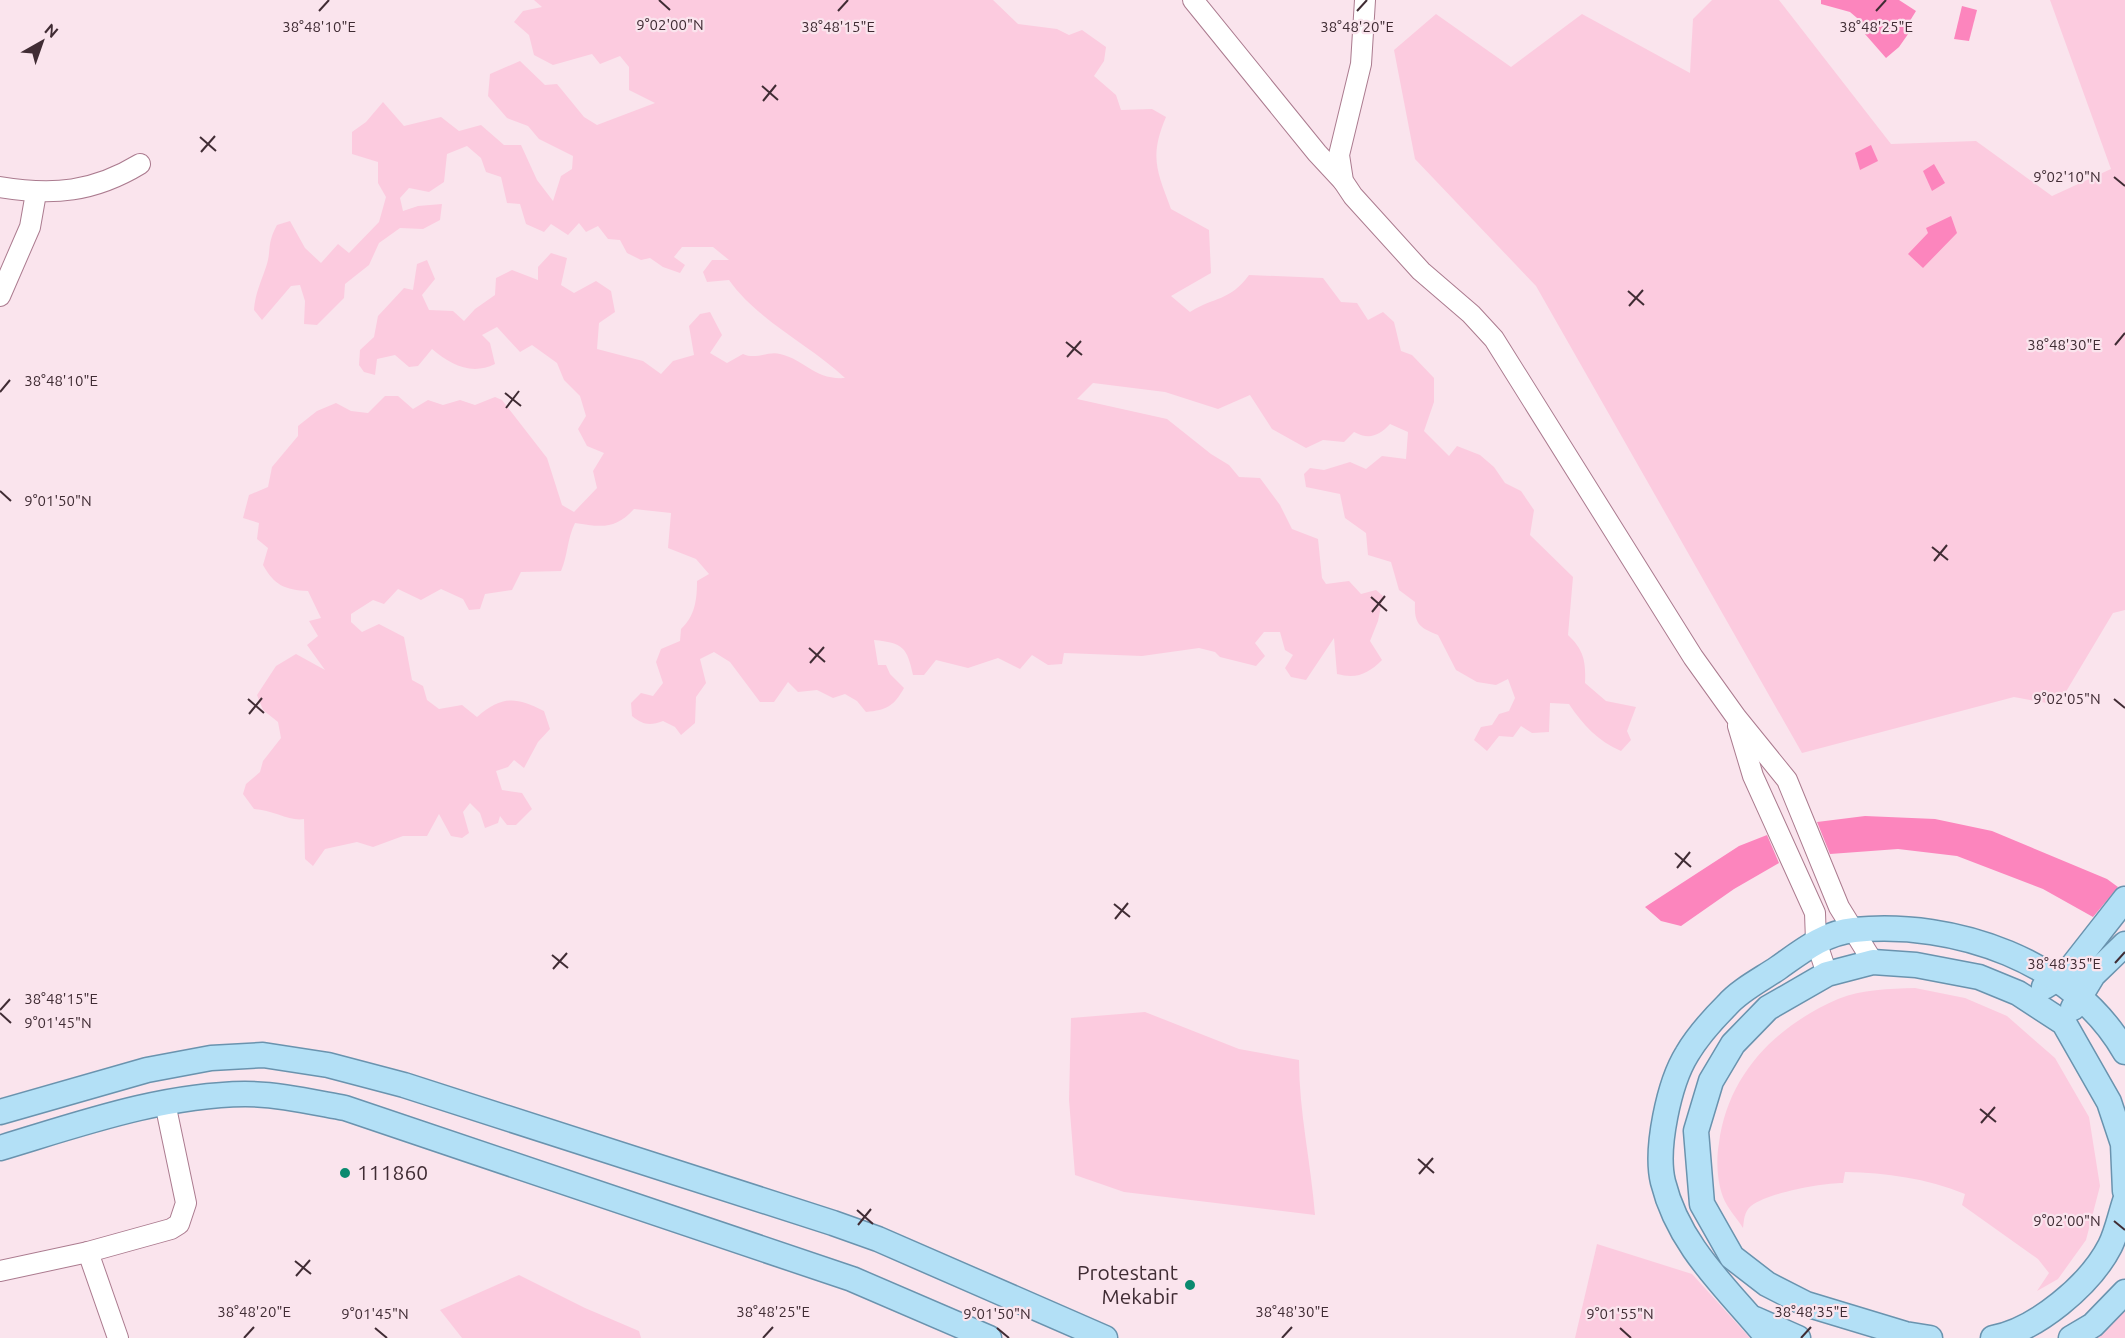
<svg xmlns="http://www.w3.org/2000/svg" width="2125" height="1338" font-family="Ubuntu,sans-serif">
	<rect width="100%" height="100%" fill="#fae4ed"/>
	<g fill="#fccbdf">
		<path d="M534 0H993L1018 24 1057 29 1069 35 1082 30 1106 47 1104 61 1094 76 1116 95 1121 110 1152 109 1166 117C1149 157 1157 171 1171 209L1209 230 1211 273 1171 296 1190 312C1215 296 1229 302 1249 275L1323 278 1341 302 1357 303 1368 320 1383 312 1394 322 1401 351 1412 355 1434 378V402L1424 431 1449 456 1457 446 1480 455 1494 467 1505 483 1521 491 1534 510 1530 535 1573 577 1568 635C1584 650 1586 662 1585 683L1606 701 1636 707 1627 731 1631 740 1621 751C1598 741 1583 725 1569 704L1550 703 1549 732 1532 733 1521 726 1513 737 1499 736 1487 751 1474 740 1481 727 1492 725 1499 714 1509 711 1515 698 1508 679 1496 685 1477 682 1456 670 1438 635C1419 627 1414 624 1415 602L1399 590 1391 562 1368 555 1366 533 1345 518 1340 494 1306 487 1304 474 1310 468 1324 470 1350 462 1366 469 1382 456 1406 459 1408 432 1390 424C1379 436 1369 440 1354 432L1344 442 1323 440 1306 448 1272 429 1250 395 1218 409 1165 392 1093 383 1077 399 1167 419 1211 454 1229 465 1239 477 1260 478 1280 505 1292 529 1318 539 1322 578 1326 584 1349 581 1361 594 1376 590 1383 596 1378 621 1370 641 1382 660C1368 674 1357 679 1337 674L1334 638 1306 680 1291 677 1285 668 1293 655 1285 650 1280 632H1264L1255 643 1265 656 1256 666 1220 657 1215 652 1199 648 1142 656 1064 653 1062 664 1048 665 1032 655 1020 669 998 658 968 668 936 660 924 675H913C907 647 903 643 874 640L878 665H886L890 674 904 688C894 706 887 710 866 712L857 701 845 694 833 698 817 690 798 692 788 682 774 702H760L730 662 714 652 700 659 706 683 696 697 695 723 681 735 675 727 663 721C650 726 643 725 632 716L631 703 641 693 653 696 663 683 656 662 661 649 680 641 681 629C695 616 697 600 697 581L709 574 696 559 668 548 671 513 634 509C615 530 601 527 575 523 567 539 568 555 561 571L521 572 512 590 485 594 480 609 469 610 463 599 441 589 421 600 398 589 384 604 373 600 351 614V622L362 632 379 624 404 637 412 680 423 686 427 700 439 709 462 705 477 717C502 695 516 697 544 711L550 729 538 742 524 768 514 760 508 767 496 771 502 790 522 793 532 809 516 825H507L500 816 498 823 485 828 480 813 470 803 463 812 469 833 462 838 451 836 439 814 427 836H403L373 847 357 842 325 849 313 866 305 859 304 819C291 822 273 810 254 809L243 794 246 784 260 772 263 761 281 738 278 722 263 710 257 695 276 666 296 654 325 670 307 645 318 636 309 621 321 618 308 591C285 590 274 585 263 565L268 548 257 539 259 523 243 518 249 495 268 487 272 467 298 436V426L317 411 336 403 351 411 368 413 385 396H398L413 409 428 400 443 405 460 400 475 405 495 397 502 400 547 458 562 505 574 512 597 488 593 471 604 453 587 446 578 429 586 416 580 396 564 380 557 363 532 345 520 352 497 327 482 335 490 343 495 364C471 376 450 364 432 349L418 366 409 367 395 355 377 359 375 375 364 372 359 365 360 350 374 337 378 316 404 288 413 290 417 264 427 260 435 279 422 295 429 310 453 311 464 321 475 309 495 295 496 278 512 270 538 280V267L551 253 567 258 561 285 574 293 596 281 611 291 615 312 599 323 597 349 643 361 661 374 673 361 694 355 689 326 700 314 710 312 722 335 710 353 727 363 743 354C756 360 768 351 780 354 806 360 814 380 845 378 809 344 758 321 729 280L707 282 703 272 712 260H729L713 247H682L674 257 685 265 680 273 663 267 650 258 641 260 627 253 620 240 608 239 598 226 586 232 579 223 568 235 551 224 544 232 526 224 520 204 507 203 501 177 486 172 481 158 467 146 447 154 444 182 429 192 409 188 400 198 403 211 418 206 442 204 440 220 423 229 400 228 379 243 369 265 345 284 344 298 317 325 304 324 305 301 300 285 291 286 262 320 254 310C255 294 261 282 266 267 272 250 266 245 277 225L290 221 305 248 321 263 338 244 349 253 379 222 386 197 378 183V162L352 154V132L366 122 383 102 404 126 441 117 459 131 481 125 504 145H521L537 180 553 201 561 176 572 169 573 156 539 139 528 126 507 118 488 96 490 74 520 61 545 85 557 84 584 117 597 125 655 103 629 90V67L620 56 600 64 592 54 553 65 534 55 529 35 514 22 523 11 542 7Z"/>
		<polygon points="1712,0 1779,0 1891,144 1976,141 2052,196 2111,169 2050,0 2125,0 2125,610 2113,613 2058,705 2014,697 1802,753 1536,286 1415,159 1394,50 1436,14 1511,67 1582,14 1690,73 1693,19"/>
		<path d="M1915 988 1965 998 2007 1016 2055 1058 2089 1117 2100 1186 2086 1240 2058 1279 2037 1291 2049 1273 2038 1259 1962 1205 1965 1194C1926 1178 1887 1173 1845 1172L1843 1183C1822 1183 1767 1193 1751 1206 1744 1212 1744 1220 1743 1228 1737 1218 1727 1208 1723 1197 1717 1181 1716 1159 1719 1143 1728 1074 1776 1026 1838 999 1862 989 1889 989 1915 988Z"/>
		<path d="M1145 1012 1239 1049 1299 1060C1299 1112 1311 1163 1315 1215L1124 1192 1075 1175 1069 1100 1071 1018Z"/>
		<polygon points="1597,1244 1692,1274 1750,1338 1575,1338"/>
		<polygon points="519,1275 585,1308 639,1331 641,1338 462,1338 440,1310"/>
		<polygon points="2125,1304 2125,1338 2093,1338"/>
	</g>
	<g fill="#fc85bd">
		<polygon points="1821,0 1899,0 1916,11 1908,24 1913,27 1899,47 1886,58 1865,34 1870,29 1850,12 1821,4"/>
		<polygon points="1962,6 1977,10 1969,41 1954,39"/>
		<polygon points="1871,145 1878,161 1860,170 1855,153"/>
		<polygon points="1934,164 1945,183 1932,191 1923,171"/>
		<polygon points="1951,216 1957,233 1923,268 1908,254 1928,233 1926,228"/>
		<polygon points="1865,816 1935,819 1992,831 2107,879 2118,887 2093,917 2043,889 1957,856 1898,849 1830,854 1817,822"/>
		<polygon points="1767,835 1779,863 1734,889 1681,926 1661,921 1645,907 1739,846"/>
	</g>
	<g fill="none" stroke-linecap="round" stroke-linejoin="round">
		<g stroke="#ab7b8f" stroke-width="22">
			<g id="minor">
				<polyline points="1193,0 1317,153 1343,181"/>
				<polyline points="1365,0 1361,64 1339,155 1343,181 1353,196 1421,271 1471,314 1494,339 1693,657 1736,717 1787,780 1839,907 1873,962"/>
				<path d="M0 187C53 196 94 192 140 164"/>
				<polyline points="0,296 30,227 36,193"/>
				<polyline points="1738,726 1753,776 1815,913 1816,941 1827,974"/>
				<polyline points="88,1252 118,1338"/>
				<polyline points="0,1271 88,1252 171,1229 179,1224 186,1203 165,1103"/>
			</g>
		</g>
		<g stroke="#6a93ae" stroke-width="27">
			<g id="major">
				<polyline points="2044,987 2067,973 2125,899"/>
				<polyline points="2073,1008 2093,975 2125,944"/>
				<polyline points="0,1112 147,1070 211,1058 263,1055 328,1065 404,1085 833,1223 878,1239 1105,1338"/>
				<path d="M0 1148C80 1124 161 1095 245 1094 278 1094 312 1102 345 1108L852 1279 989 1338"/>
				<polyline points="1755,1319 1798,1338"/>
				<path d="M1768 1338C1727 1288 1679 1247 1663 1182 1655 1149 1669 1083 1687 1054 1697 1037 1713 1019 1727 1005 1740 990 1762 979 1778 968 1802 951 1824 933 1854 930 1955 920 2073 961 2125 1052"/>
				<polyline points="1930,1338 1905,1334 1806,1304 1767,1284 1732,1257 1702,1204 1696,1131 1711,1081 1733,1044 1768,1008 1827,974 1873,962 1916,965 1979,977 2018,993 2064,1023 2109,1102 2123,1144 2125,1191"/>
				<path d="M1993 1338C2036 1330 2090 1285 2110 1246 2117 1232 2120 1216 2125 1201"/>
				<polyline points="2071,1338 2093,1325 2125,1292"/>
			</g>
		</g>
		<use href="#minor" stroke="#fff" stroke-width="20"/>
		<use href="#major" stroke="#b3e0f6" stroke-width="24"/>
	</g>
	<path fill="none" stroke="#402c34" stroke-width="2" d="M659 0 670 10M319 11 329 0M838 11 848 0M1357 11 1367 0M1876 11 1886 0M762 86 778 100M763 101 776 85M200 137 216 151M201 152 215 136M2114 177 2125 186M1628 291 1644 305M1629 306 1643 290M1066 342 1082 355M2115 345 2125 333M1067 357 1081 341M0 392 10 380M505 393 521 406M506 408 519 391M0 491 11 501M1932 547 1948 560M1934 561 1947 545M1371 597 1387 611M1372 612 1385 596M809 648 825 662M810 663 824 647M248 699 264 713M2114 699 2125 708M249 714 262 698M1675 853 1691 867M1677 868 1690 852M1114 904 1130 917M1115 919 1128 903M552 955 568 968M2115 963 2125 952M553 969 567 953M0 1010 10 999M0 1013 11 1023M1980 1109 1996 1122M1981 1123 1995 1107M1418 1159 1434 1173M1419 1174 1433 1158M857 1210 873 1224M2114 1221 2125 1230M858 1225 871 1209M295 1261 311 1274M296 1276 310 1260M375 1328 387 1338M997 1328 1009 1338M1620 1328 1631 1338M244 1338 254 1327M763 1338 773 1327M1282 1338 1292 1327M1801 1338 1811 1327"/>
	<g fill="#0a8a6f" stroke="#fae4ed" stroke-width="2">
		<circle cx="345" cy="1173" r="6"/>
		<circle cx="1190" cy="1285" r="6"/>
	</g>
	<g text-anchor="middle" stroke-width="4.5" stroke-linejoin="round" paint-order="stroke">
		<g font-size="21" fill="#402c34" stroke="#fae4ed" text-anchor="start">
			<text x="357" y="1180">111860</text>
			<text x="1178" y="1280" text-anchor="end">Protestant<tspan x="1178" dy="24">Mekabir</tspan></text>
		</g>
	</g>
	<g font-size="15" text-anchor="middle" fill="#402c34" stroke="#fae4ed" stroke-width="4.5" stroke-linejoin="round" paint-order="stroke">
		<text x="670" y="30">9°02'00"N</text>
		<text x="319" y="32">38°48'10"E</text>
		<text x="838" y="32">38°48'15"E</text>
		<text x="1357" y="32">38°48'20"E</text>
		<text x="1876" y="32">38°48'25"E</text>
		<text x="2067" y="182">9°02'10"N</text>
		<text x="2064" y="350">38°48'30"E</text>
		<text x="61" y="386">38°48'10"E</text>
		<text x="58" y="506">9°01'50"N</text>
		<text x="2067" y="704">9°02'05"N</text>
		<text x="2064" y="969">38°48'35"E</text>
		<text x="61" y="1004">38°48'15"E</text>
		<text x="58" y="1028">9°01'45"N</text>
		<text x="2067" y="1226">9°02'00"N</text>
		<text x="254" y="1317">38°48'20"E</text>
		<text x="773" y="1317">38°48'25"E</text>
		<text x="1292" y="1317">38°48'30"E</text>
		<text x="1811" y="1317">38°48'35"E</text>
		<text x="375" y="1319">9°01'45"N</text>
		<text x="997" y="1319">9°01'50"N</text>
		<text x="1620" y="1319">9°01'55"N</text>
	</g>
	<g transform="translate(42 42) rotate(40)" stroke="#fae4ed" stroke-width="4.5" paint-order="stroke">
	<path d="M0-4.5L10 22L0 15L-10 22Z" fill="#402c34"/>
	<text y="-9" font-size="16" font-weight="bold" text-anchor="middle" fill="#402c34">N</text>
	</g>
</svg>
